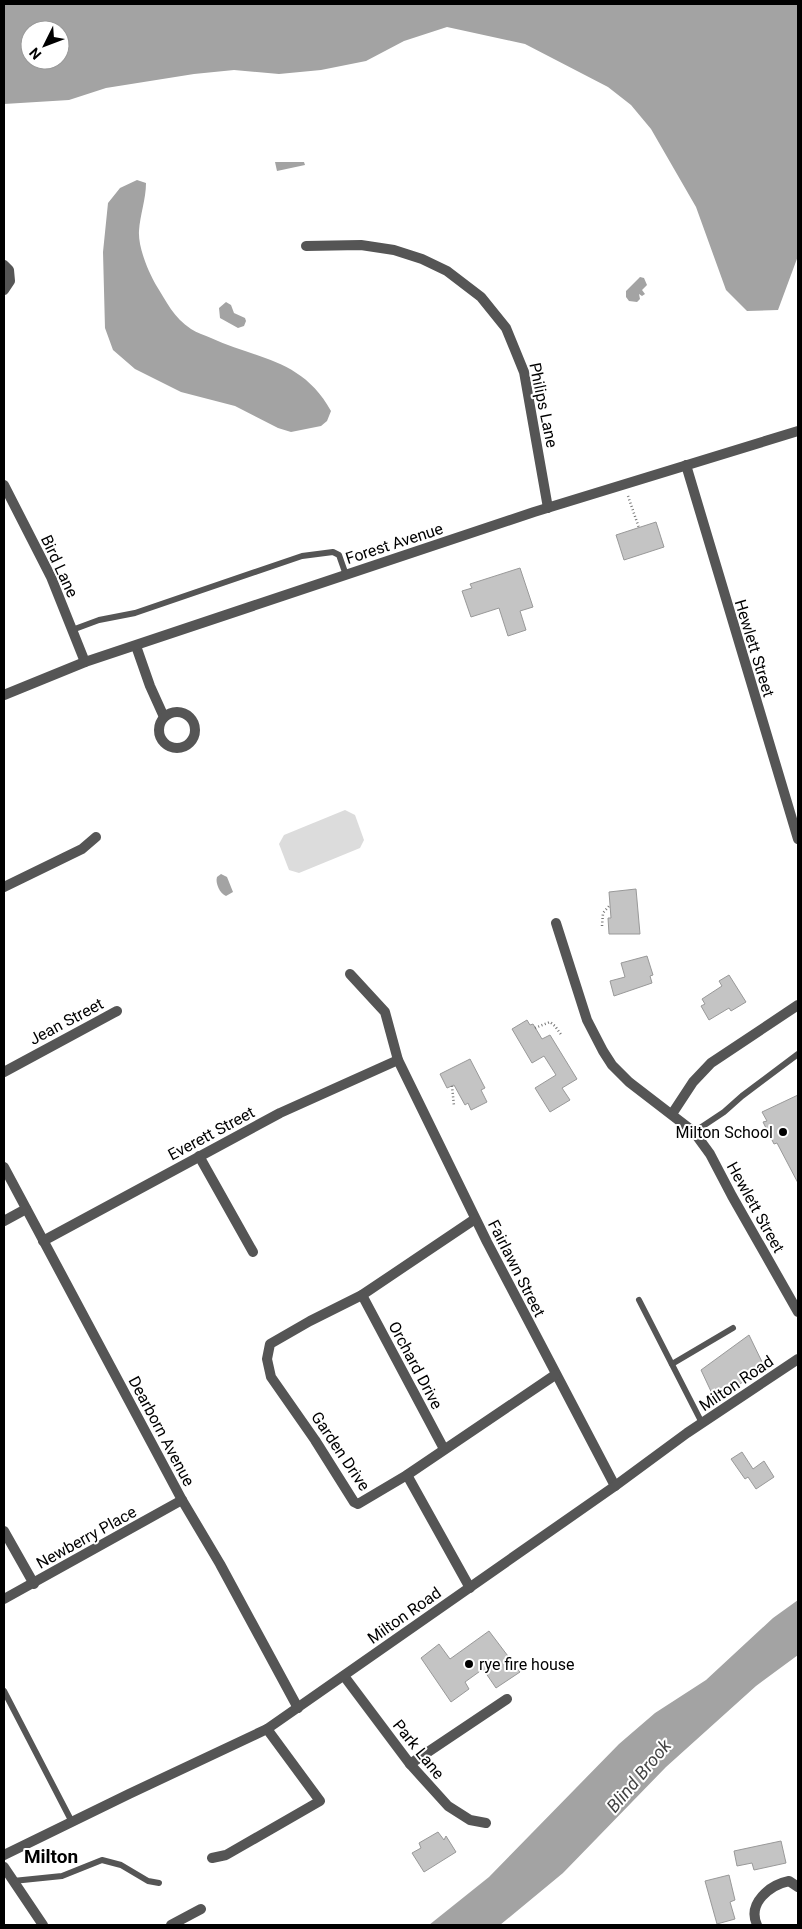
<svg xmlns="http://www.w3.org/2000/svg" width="802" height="1929" font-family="Roboto,sans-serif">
	<rect width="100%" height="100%" fill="#fff"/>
	<polygon fill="#dcdcdc" points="345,810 355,815 364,840 360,848 299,873 289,870 279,844 284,835"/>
	<g fill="#a3a3a3" fill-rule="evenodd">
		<path d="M4 4H798V256L778 310 747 311 726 290 696 207 651 129 631 105 608 87 525 44 447 27 404 41 366 61 321 70 279 74 234 70 194 74 106 88 69 100 4 104ZM30 30H60V60H30Z"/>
		<polygon points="304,162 305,165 277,171 275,162"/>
		<path d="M137 180 146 183C146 199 140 215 139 231 138 247 148 271 156 285 166 301 174 318 191 329 197 333 205 335 211 338 259 360 302 359 331 411L327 421 321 426 291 432 278 428 235 406 181 392 135 369 113 350 105 328 103 252 108 203 120 188Z"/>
		<polygon points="640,277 644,278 647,285 642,290 645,294 642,296 639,294 640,299 637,302 629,301 626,297 626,291"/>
		<polygon points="226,302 231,305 234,313 245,318 246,321 244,326 238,328 220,318 219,308"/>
		<path d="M221 874 227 877 233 892 226 896C220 894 215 883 217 877Z"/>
		<polygon points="798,1600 798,1655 756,1686 666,1767 563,1873 500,1925 429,1925 489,1877 619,1744 655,1713 706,1680 773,1618"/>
	</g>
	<g fill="#c4c4c4" stroke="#999">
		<polygon points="656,522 664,547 624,560 616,535"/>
		<polygon points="520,568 533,607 520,611 526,630 508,636 499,608 471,617 462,591 472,588 470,584"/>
		<polygon points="636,889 640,934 609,934 608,918 611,918 609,892"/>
		<polygon points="647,956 653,975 650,976 652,983 614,996 610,981 625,977 621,963"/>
		<polygon points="729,975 746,1002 731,1011 729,1008 709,1020 701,1006 705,1004 702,999 722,986 719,981"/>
		<polygon points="527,1020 530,1025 533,1024 542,1039 550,1035 577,1079 562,1088 570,1100 550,1112 535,1088 556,1075 544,1056 532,1063 512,1029"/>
		<polygon points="470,1059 485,1088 481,1090 487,1102 471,1110 468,1103 465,1105 454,1085 447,1088 440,1074"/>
		<polygon points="798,1095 798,1183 777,1143 774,1144 763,1122 767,1121 762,1112"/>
		<polygon points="749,1335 764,1366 716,1402 701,1370"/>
		<polygon points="742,1452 753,1469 764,1461 774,1477 756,1489 748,1477 745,1479 731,1459"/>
		<polygon points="489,1631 520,1672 496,1688 483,1669 465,1682 469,1689 451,1702 421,1658 439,1644 450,1659"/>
		<polygon points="438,1832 444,1840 446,1836 456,1852 424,1872 412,1853 421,1848 419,1843"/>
		<polygon points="781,1841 786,1863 754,1870 752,1863 737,1866 734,1851"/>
		<polygon points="729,1875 735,1900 730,1902 735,1919 717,1924 705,1881"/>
	</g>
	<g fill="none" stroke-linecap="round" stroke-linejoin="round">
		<g stroke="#777" stroke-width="2.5" stroke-dasharray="1 2.5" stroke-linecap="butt">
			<polyline points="628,496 639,528"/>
			<polyline points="602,926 603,913 610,905"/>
			<polyline points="535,1028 550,1022 555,1026 562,1036"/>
			<polyline points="452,1086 454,1106"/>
		</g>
		<g stroke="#555" stroke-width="6">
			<polyline points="72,630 99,620 135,613 302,556 333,552 339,555 346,575"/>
			<polyline points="694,1132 724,1112 742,1096 798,1054"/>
			<polyline points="639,1300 702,1423"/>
			<polyline points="672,1364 733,1328"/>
			<polyline points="4,1691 72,1822"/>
			<polyline points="13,1881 62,1876 102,1860 121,1865 148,1881 159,1883"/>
		</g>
		<g stroke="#555" stroke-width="10">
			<polyline points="306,246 361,245 394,250 422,259 447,271 481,297 506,328 524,372 548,508"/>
			<polyline points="4,265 9,270 10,281 4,290"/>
			<polyline points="686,465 798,839"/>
			<polyline points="4,485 51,577 85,662"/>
			<polyline points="136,646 150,686 164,717"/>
			<circle cx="177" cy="730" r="18"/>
			<polyline points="4,887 82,849 96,837"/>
			<polyline points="556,923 587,1020 603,1051 612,1065 629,1082 694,1132 710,1154 732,1196 798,1312"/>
			<polyline points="350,974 385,1012 398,1060 487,1242 615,1486"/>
			<polyline points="4,1072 117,1011"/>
			<polyline points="672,1114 693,1082 711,1063 798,1005"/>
			<polyline points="199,1156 253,1252"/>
			<polyline points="4,1167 182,1500 220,1564 298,1708"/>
			<polyline points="475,1219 362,1295 310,1321 270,1344 267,1359 271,1377 315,1440 354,1502 358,1504 407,1475 555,1375"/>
			<polyline points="4,1221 26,1209"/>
			<polyline points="43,1241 280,1113 398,1060"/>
			<polyline points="362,1295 444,1449"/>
			<polyline points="407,1475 470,1588"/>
			<polyline points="4,1531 34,1584"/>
			<polyline points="4,1599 182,1500"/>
			<polyline points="344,1676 410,1764 448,1806 470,1820 486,1823"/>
			<polyline points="410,1764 507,1699"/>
			<polyline points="212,1858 226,1855 320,1801 267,1729"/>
			<polyline points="171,1925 201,1909"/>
			<path d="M757 1925C747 1903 770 1885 789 1881L798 1887"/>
		</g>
		<g stroke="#555" stroke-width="10">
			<polyline points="4,695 85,662 534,512 798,431"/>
			<polyline points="4,1855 129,1794 267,1729 615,1486 687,1433 798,1359"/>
			<polyline points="4,1867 43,1925"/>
		</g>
	</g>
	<g fill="#000" stroke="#fff" stroke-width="2">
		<circle cx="783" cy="1132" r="5"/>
		<circle cx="469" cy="1664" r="5"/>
	</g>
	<g text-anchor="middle" stroke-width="4" stroke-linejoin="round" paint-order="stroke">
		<g font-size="16" fill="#000" stroke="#fff">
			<text transform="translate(544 405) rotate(78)" y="6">Philips Lane</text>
			<text transform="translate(394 543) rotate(-18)" y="6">Forest Avenue</text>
			<text transform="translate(60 566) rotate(65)" y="6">Bird Lane</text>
			<text transform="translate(755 648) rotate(73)" y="6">Hewlett Street</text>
			<text transform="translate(66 1021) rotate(-28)" y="6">Jean Street</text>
			<text transform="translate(211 1133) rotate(-28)" y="6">Everett Street</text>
			<text transform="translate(756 1207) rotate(61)" y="6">Hewlett Street</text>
			<text transform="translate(517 1268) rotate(63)" y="6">Fairlawn Street</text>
			<text transform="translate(416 1365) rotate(62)" y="6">Orchard Drive</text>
			<text transform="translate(736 1383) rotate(-34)" y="6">Milton Road</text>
			<text transform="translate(162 1431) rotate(62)" y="6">Dearborn Avenue</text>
			<text transform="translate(341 1451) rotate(56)" y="6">Garden Drive</text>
			<text transform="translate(86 1537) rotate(-29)" y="6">Newberry Place</text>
			<text transform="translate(404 1615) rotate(-35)" y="6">Milton Road</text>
			<text transform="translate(419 1749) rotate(51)" y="6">Park Lane</text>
		</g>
		<g font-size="16" fill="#000" stroke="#fff" text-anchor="end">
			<text x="773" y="1138">Milton School</text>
			<text x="479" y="1670" text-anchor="start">rye fire house</text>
		</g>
		<g font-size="18" font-style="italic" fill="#444" stroke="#fff">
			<text transform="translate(639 1776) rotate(-50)" y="6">Blind Brook</text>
		</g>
		<g font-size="19" font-weight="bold" fill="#000" stroke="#fff">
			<text x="51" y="1863">Milton</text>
		</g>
	</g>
	<rect width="802" height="1929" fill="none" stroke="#000000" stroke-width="10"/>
	<g transform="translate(45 45) rotate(228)"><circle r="24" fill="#ffffff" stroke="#999999"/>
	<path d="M0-4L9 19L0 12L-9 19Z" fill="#000000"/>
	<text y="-8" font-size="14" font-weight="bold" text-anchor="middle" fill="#000000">N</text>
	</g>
</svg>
